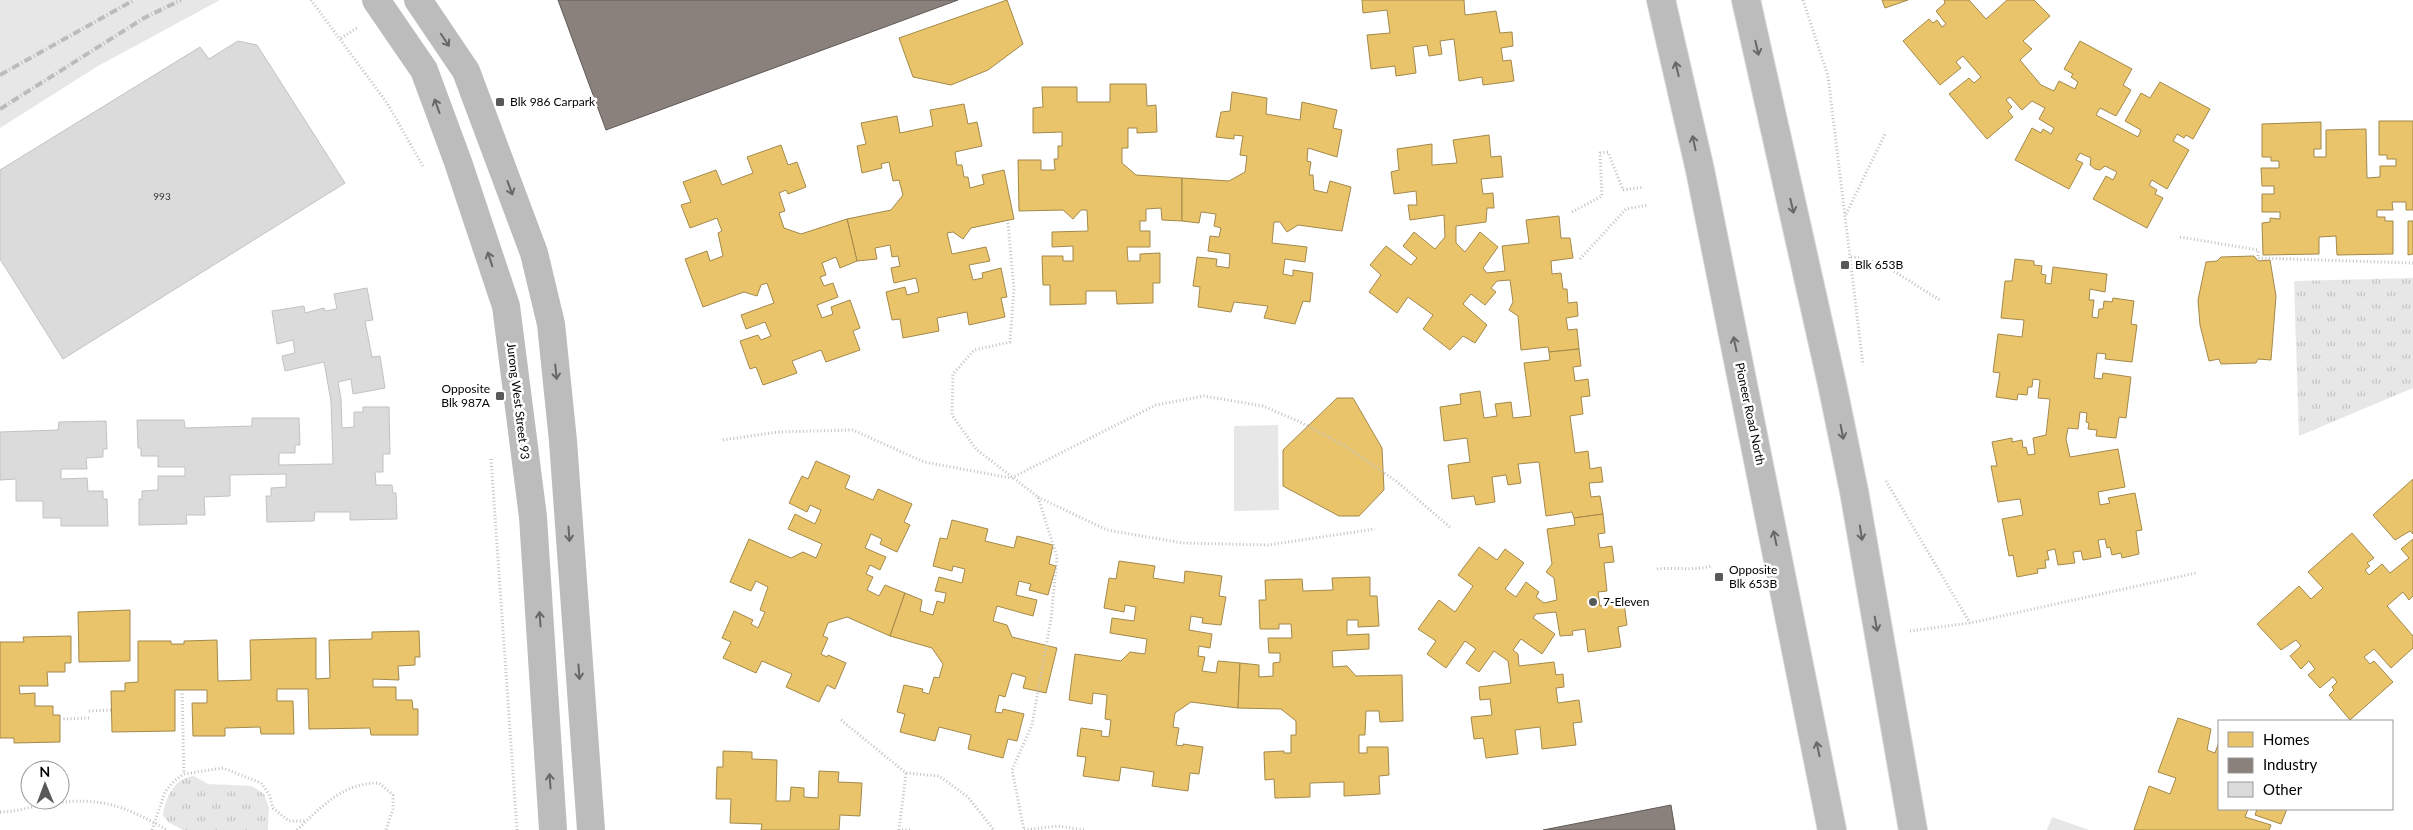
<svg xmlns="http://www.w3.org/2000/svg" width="2413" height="830" font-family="Lato,sans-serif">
	<defs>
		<pattern id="park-tufts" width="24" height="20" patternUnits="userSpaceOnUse" patternTransform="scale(1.25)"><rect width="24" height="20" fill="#e7e7e7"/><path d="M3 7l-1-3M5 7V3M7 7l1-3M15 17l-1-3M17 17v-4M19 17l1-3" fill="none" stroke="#c4c4c4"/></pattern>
	</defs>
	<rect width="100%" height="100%" fill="#fff"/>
	<g fill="#e7e7e7">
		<polygon points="0,0 220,0 98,66 0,128"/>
		<polygon points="1278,425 1279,510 1234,511 1234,426"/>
		<polygon points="2052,817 2089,830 2047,830"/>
	</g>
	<g fill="url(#park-tufts)">
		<polygon points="2413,278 2413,388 2299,436 2294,281"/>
		<path d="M194 776 208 784 252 786 264 794 269 808 268 830H183L168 822 163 815C166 797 174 778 194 776Z"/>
	</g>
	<g fill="#e9c46a" stroke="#a3894a">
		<polygon points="1007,0 1023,44 988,70 951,85 913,77 899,38"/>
		<polygon points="1362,0 1464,0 1465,15 1496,11 1500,33 1512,32 1513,46 1501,48 1503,61 1511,60 1514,81 1483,85 1482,77 1459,81 1454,39 1440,41 1442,54 1429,56 1427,45 1413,47 1416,73 1396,76 1395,66 1371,69 1367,35 1390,33 1387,10 1363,13"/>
		<polygon points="1882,0 1908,0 1885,8"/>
		<polygon points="1944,0 1969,0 1986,19 2007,0 2034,0 2050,16 2023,41 2032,49 2020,60 2041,85 2054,91 2059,81 2075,89 2078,82 2071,77 2073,74 2064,69 2080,41 2132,69 2123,85 2131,90 2116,116 2100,108 2096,115 2138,137 2141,130 2125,121 2141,93 2150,98 2160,82 2210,109 2193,139 2186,135 2184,138 2177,134 2173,141 2189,150 2167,189 2152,180 2149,185 2157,190 2155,194 2163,198 2147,228 2093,199 2106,176 2113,180 2117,172 2105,166 2100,170 2095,169 2090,165 2091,158 2080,153 2076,160 2083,163 2069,189 2015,160 2032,128 2041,133 2043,129 2051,134 2054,128 2039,119 2045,108 2032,101 2022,110 2010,97 2006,100 2012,107 2008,111 2013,117 1987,139 1949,94 1969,78 1974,83 1981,77 1963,56 1956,62 1961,68 1940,85 1903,41 1929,19 1933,23 1937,20 1942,27 1946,24 1936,11 1945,3"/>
		<polygon points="1110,84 1146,84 1147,106 1156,105 1157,132 1137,133 1137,128 1128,128 1128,148 1122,148 1122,163 1136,175 1182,178 1182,221 1162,220 1161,208 1146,209 1146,221 1140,221 1140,231 1150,231 1150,247 1127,247 1128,261 1140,261 1140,254 1160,253 1160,283 1153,283 1153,303 1117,304 1116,291 1086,291 1086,304 1050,305 1050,285 1043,285 1042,256 1063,256 1063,261 1073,261 1073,246 1052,247 1052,232 1088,231 1087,210 1081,210 1073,219 1063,210 1019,211 1018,160 1041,160 1041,170 1055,170 1054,159 1058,159 1058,146 1062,146 1062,132 1033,133 1033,108 1043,107 1042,87 1077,87 1077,102 1110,102"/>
		<polygon points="1232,92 1267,98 1266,114 1300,120 1302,102 1337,110 1333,128 1342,130 1337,157 1308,148 1307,161 1311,162 1309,175 1313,175 1314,190 1327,193 1330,181 1351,187 1342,231 1298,225 1287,232 1280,222 1274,222 1272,243 1307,247 1305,262 1285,259 1283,274 1293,276 1293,270 1313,273 1310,302 1303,301 1295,324 1264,318 1268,306 1234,302 1231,312 1198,307 1200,287 1193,286 1197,257 1217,259 1216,266 1229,268 1230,254 1208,251 1210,236 1219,237 1221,228 1214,226 1216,214 1201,212 1199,223 1182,221 1182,178 1229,181 1245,172 1247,156 1240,155 1243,136 1234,135 1234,139 1216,137 1221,112 1230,111"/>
		<polygon points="964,104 968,124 977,122 982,146 955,152 957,165 962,165 964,177 968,177 970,188 984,184 982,175 1004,170 1014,219 971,228 963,239 953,232 947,233 952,254 986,247 990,261 969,265 973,280 983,278 982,273 1001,268 1007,297 1001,298 1005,317 969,325 967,312 937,318 939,331 903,338 900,319 892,320 886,292 905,287 907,295 919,292 916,278 894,283 891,268 900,266 898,256 892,257 890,245 875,248 877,259 857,261 847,219 891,210 903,195 899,180 893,181 889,162 881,164 882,168 862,173 857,146 866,144 861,123 897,116 900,133 933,126 930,110"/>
		<polygon points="2379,121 2413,121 2413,210 2406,210 2406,202 2392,202 2393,210 2377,210 2377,217 2385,217 2385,221 2393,221 2393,254 2337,255 2336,236 2319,237 2319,254 2263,255 2262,223 2270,222 2270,218 2280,219 2280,212 2262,212 2262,194 2274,194 2274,186 2262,186 2261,168 2279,168 2279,161 2271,161 2271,157 2262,157 2262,124 2321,122 2321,149 2314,149 2314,157 2326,157 2326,130 2366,129 2367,178 2380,177 2380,166 2396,166 2396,159 2387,159 2387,155 2379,155"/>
		<polygon points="1489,135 1491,157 1501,156 1503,177 1481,179 1483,194 1493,193 1494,208 1487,208 1486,222 1456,226 1456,243 1465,252 1480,232 1498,247 1483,268 1487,273 1505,271 1502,246 1529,243 1526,220 1559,216 1561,238 1570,238 1573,258 1551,261 1552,274 1561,273 1563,289 1567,289 1568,303 1577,302 1578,316 1566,318 1568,330 1577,329 1579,349 1549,352 1548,347 1521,350 1518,316 1509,310 1513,302 1510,280 1497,281 1491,288 1496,292 1485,305 1471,294 1463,304 1487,325 1475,343 1463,336 1450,350 1423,329 1433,315 1408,297 1397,313 1369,292 1381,275 1370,265 1386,246 1411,265 1417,258 1403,246 1414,232 1435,249 1445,237 1444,215 1410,220 1408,205 1417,205 1416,191 1394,194 1391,172 1399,170 1397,149 1432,144 1432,165 1457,163 1453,140"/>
		<polygon points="781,145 788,165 797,162 806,187 788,194 786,190 779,193 785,211 779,213 784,228 801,234 847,219 857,261 840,268 836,257 822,263 826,275 820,277 824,286 833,283 838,297 817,305 822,318 833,314 831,307 850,300 860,328 853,331 860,350 826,362 821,350 792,361 797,373 763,385 756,367 750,369 740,341 758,335 761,340 771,336 765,322 746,329 741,315 774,303 767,283 761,285 757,296 744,292 703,307 685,259 707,251 710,261 723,256 718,233 722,231 717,218 690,228 681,205 691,202 683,182 716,170 722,185 753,173 747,157"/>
		<polygon points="2408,221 2413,221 2413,254 2408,255"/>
		<polygon points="2254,256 2258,261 2270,260 2276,296 2271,360 2258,359 2256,363 2221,364 2219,359 2209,361 2200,325 2198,300 2206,262 2217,261 2221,257"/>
		<polygon points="2015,259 2034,261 2034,265 2042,266 2041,274 2046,275 2045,283 2051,284 2053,267 2107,274 2105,292 2090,289 2089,300 2094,300 2092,317 2098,318 2099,309 2103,309 2104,301 2112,302 2113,298 2134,301 2131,324 2137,325 2132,362 2105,359 2106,354 2097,353 2094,378 2102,379 2103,373 2131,377 2126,418 2119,417 2116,438 2096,436 2097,430 2088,429 2089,423 2086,422 2087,413 2080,412 2078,429 2068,428 2066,439 2070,457 2118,449 2125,487 2098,492 2100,505 2110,503 2108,498 2135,493 2142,530 2136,531 2139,554 2122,558 2121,553 2112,555 2110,547 2107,548 2105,539 2098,540 2101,557 2083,560 2081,551 2073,552 2075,563 2058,565 2055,549 2047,551 2049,560 2045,560 2046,568 2037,569 2038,573 2017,577 2013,555 2009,556 2002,519 2023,515 2020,499 1998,502 1991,466 1997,466 1992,442 2012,438 2012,442 2022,440 2023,448 2026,447 2028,455 2035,454 2033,438 2046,435 2050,399 2038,398 2040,380 2033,379 2032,387 2028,387 2027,395 2018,394 2017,400 1996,397 2000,373 1993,372 1998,334 2022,337 2024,320 2001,318 2005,281 2012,281"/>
		<polygon points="1579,349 1581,366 1573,367 1575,381 1588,379 1590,396 1581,397 1583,414 1570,416 1575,453 1588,451 1590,469 1601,467 1603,482 1589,483 1591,497 1600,496 1603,514 1574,518 1572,512 1546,516 1539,462 1518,464 1521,483 1508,485 1506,475 1492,477 1495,502 1476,505 1474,496 1452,499 1448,465 1470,462 1467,438 1444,441 1440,407 1461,404 1460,394 1480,391 1484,418 1497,416 1495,404 1511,402 1513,418 1531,416 1524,363 1550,360 1549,352"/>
		<polygon points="1337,398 1353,398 1382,448 1384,490 1359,516 1339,516 1283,486 1283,450"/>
		<polygon points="816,461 850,476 845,488 873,500 878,489 912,504 904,522 910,525 897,552 880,544 882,539 871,534 865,548 886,557 880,570 870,565 866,574 873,577 867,590 879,596 885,585 905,593 890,636 847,617 828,623 823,636 828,638 821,654 827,657 828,655 846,663 835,689 827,685 819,702 786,687 792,674 762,661 756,673 723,658 731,642 722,638 734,611 753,620 751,624 758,628 765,612 760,610 768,587 756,581 751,591 730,582 749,539 791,558 803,552 816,558 822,544 788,529 795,514 815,524 821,510 810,505 807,512 789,503 802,476 808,479"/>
		<polygon points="2413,479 2413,534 2410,531 2395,540 2373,515"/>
		<polygon points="1603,514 1605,533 1598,534 1600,548 1612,546 1614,562 1604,563 1607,591 1598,592 1600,606 1624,603 1627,625 1618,627 1621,647 1588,652 1585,629 1572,631 1573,635 1560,636 1556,612 1536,614 1533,618 1555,634 1542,654 1521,639 1513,650 1518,654 1519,666 1554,662 1556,675 1563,674 1564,687 1556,688 1558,703 1579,700 1582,722 1573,723 1576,745 1542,749 1540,727 1515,730 1518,754 1486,758 1483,738 1474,739 1471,717 1492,715 1490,699 1480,700 1479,687 1511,683 1508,661 1494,651 1479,672 1466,663 1476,649 1465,641 1446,668 1427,654 1436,641 1418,629 1439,600 1455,612 1473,586 1458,575 1479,547 1497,560 1505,549 1524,563 1505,589 1516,597 1526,582 1539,592 1536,597 1544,603 1557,600 1554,578 1546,572 1552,564 1547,529 1575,525 1574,518"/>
		<polygon points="952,520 988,529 985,541 1014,548 1017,536 1053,545 1049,564 1056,566 1048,595 1029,590 1031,584 1019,581 1016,595 1037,600 1033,616 997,606 993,621 1007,625 1012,637 1057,648 1046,693 1023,688 1026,677 1012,673 1005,697 999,695 995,712 1002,713 1003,709 1024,714 1017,741 1008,739 1003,758 968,749 971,735 939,727 935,741 900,732 905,714 897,712 904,685 923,689 922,692 929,694 934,677 939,678 943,664 932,648 890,636 905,593 922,600 920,611 933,615 937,601 944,603 946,593 935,591 939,577 962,583 965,569 953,566 952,571 933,566 940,538 947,539"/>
		<polygon points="2352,533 2374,558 2367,563 2370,566 2365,570 2369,575 2382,564 2390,573 2409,558 2401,549 2413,539 2413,596 2409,600 2403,592 2387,606 2413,636 2413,648 2391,668 2374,649 2364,657 2370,664 2374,661 2393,682 2350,720 2329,695 2334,690 2332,687 2337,682 2333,677 2320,688 2308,675 2315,669 2309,661 2301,669 2290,656 2301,646 2296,640 2281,650 2257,624 2299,586 2311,599 2323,588 2308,572"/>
		<polygon points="1119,561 1155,566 1153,578 1184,583 1185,571 1222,576 1219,596 1226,597 1221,625 1202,623 1203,618 1191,616 1189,630 1212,634 1210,648 1199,646 1198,656 1205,657 1202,671 1216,673 1218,661 1240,663 1238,708 1191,702 1175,713 1173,727 1179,728 1176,745 1183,746 1183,744 1203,747 1199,774 1190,773 1188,791 1152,786 1154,772 1121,767 1119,781 1083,776 1086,757 1077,756 1081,728 1102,731 1101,736 1109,737 1111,720 1105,719 1107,695 1093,693 1092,704 1069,700 1075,654 1121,661 1130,652 1145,654 1147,639 1110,633 1112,618 1134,621 1136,607 1125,605 1124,612 1104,608 1109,578 1116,579"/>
		<polygon points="1370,577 1370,596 1377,596 1379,626 1358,627 1358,620 1347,620 1347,635 1369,634 1369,649 1332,651 1333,667 1347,666 1356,676 1402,675 1403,721 1380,722 1379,711 1366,711 1365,735 1359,735 1359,753 1367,753 1367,747 1388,747 1389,775 1379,776 1380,794 1344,796 1344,782 1310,783 1310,797 1275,798 1274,779 1265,780 1264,752 1284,751 1284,753 1291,753 1291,735 1296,735 1296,721 1281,709 1238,708 1240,663 1259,665 1259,677 1273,676 1273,663 1280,662 1280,653 1269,653 1268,638 1292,638 1291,624 1279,624 1279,629 1260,629 1259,600 1266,600 1265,580 1302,579 1303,591 1333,590 1332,578"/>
		<polygon points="130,610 130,661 79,662 78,612"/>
		<polygon points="419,631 420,657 415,657 415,665 398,666 399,680 373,679 373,687 396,687 396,700 412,700 413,709 418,709 418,735 371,735 370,728 309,729 308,689 277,689 277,701 293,701 294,734 261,734 260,727 225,728 225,736 193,736 192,703 207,703 207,690 175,690 175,731 112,732 111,691 125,691 125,683 138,682 138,641 171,641 171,644 184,644 184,641 217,640 218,681 251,680 250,640 316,638 316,679 330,678 329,640 372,639 372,632"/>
		<polygon points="71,636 71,663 65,663 65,672 47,672 48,686 19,686 20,694 35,693 35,706 53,706 53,715 60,715 60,742 14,743 14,738 0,738 0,642 24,642 23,637"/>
		<polygon points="2178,718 2211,729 2207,750 2215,753 2219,742 2219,809 2248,809 2245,817 2271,825 2269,830 2134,830 2149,786 2170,794 2176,778 2158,772"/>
		<polygon points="723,751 752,752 752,759 777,760 776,801 790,801 791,787 804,788 804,797 818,798 819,771 839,772 838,782 862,783 860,816 840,815 839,830 761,830 762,824 730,823 731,799 716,799 717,767 723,767"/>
		<polygon points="2257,809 2287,809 2281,824 2255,815"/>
	</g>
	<g fill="#8a817c" stroke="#615a57">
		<polygon points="558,0 958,0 606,130"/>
		<polygon points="1671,805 1675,830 1543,830"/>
	</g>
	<g fill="#dbdbdb" stroke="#c2c2c2">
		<polygon points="238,41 257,45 345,183 63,359 0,259 0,170 200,47 209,59"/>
		<polygon points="367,288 373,320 365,321 372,357 380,356 385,388 353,394 351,379 338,382 341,399 342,428 354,427 354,412 363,412 363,407 389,407 390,454 383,454 383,472 375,472 376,485 392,485 393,493 396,493 397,519 350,520 350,512 315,512 314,521 267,522 266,496 271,496 271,488 286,487 286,474 230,475 230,496 204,497 205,515 186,515 187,524 139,525 139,499 142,499 142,491 158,490 158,476 185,476 185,467 158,467 158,456 141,456 141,448 138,448 137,420 184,420 185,428 252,426 252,418 299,418 300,445 295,445 295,453 279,453 279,465 333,464 331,401 324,362 285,371 282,356 295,353 293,340 277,344 272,311 304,306 305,313 324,308 325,311 337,309 334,294"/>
		<polygon points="106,421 107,449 103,449 103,457 86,458 87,469 61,469 61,479 87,478 88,491 103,491 103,499 107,499 108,526 61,526 61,518 43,518 43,501 16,501 16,479 0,480 0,432 58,430 59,422"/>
	</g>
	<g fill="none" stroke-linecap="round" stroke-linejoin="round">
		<g stroke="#dbdbdb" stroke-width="30">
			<g id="major">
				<polyline points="1661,0 1700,170 1832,830"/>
				<polyline points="1746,0 1832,384 1854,491 1913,830"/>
			</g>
		</g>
		<g stroke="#c2c2c2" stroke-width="3" stroke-dasharray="1 2.5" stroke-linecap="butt">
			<polyline points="311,0 387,103 424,168"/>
			<polyline points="1803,0 1828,76 1863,365"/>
			<polyline points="341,38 357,28"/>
			<polyline points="1572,212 1602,196 1600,153 1608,152 1623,190 1644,187"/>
			<polyline points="1846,214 1886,132"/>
			<polyline points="1008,223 1014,289 1010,342 974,350 953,374 952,415 976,449 1038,497 1057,557 1051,619 1032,725 1012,770 1024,830"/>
			<polyline points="2180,237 2258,250 2258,258 2413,263"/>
			<path d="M1851 257C1883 259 1912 284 1940 300"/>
			<polyline points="1580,259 1626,209 1648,205"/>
			<polyline points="723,440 778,432 853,430 924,462 1011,478 1156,405 1204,396 1263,406 1298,421 1345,446 1396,481 1451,528"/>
			<polyline points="491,459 517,830"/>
			<polyline points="1886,481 1970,623"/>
			<polyline points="1038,497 1107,530 1183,543 1268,545 1375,529"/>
			<path d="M1657 569C1675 567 1694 571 1711 566"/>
			<polyline points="1910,631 1970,623 2196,573"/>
			<polyline points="182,690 184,774"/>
			<polyline points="89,711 112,710"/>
			<polyline points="60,719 89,718"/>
			<polyline points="841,720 906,773 939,776 968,797 994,830"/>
			<path d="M0 812C20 812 34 805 53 803 102 797 125 806 167 830"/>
			<polyline points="152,830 165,792 174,781 184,774 223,768 261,783 269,794 273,808 289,821 306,821"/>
			<path d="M297 830C321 807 344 782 379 783L393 795V809L386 830"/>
			<polyline points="899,830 906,773"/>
			<polyline points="902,830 910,830"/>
			<polyline points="1024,830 1058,826 1085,830"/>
		</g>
		<g stroke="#bcbcbc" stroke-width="28">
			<polyline points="376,0 424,70 458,162 506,306 533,517 553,830"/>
			<polyline points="418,0 466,71 534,253 551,324 563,441 591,830"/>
		</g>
		<use href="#major" stroke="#bcbcbc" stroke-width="28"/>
		<g stroke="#bcbcbc" stroke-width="4" stroke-dasharray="8 2.5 1 2.5" stroke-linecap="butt">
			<polyline points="0,75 134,0"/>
			<polyline points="0,109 144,18 181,0"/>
		</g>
	</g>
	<defs><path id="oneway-shaft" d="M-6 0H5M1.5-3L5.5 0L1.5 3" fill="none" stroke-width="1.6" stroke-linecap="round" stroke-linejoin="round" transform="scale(1.25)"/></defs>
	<g stroke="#676767">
		<use href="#oneway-shaft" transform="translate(445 40) rotate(56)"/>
		<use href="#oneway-shaft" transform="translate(1757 48) rotate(77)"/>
		<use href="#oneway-shaft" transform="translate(1677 69) rotate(-103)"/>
		<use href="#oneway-shaft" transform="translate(437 106) rotate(-110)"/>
		<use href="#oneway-shaft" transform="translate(1694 143) rotate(-102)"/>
		<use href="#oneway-shaft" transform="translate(510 188) rotate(70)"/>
		<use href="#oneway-shaft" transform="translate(1792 206) rotate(77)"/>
		<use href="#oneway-shaft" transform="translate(490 259) rotate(-108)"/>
		<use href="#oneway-shaft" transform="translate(1735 344) rotate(-102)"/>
		<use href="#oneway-shaft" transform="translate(556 372) rotate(84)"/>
		<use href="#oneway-shaft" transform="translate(1842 432) rotate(79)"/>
		<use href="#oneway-shaft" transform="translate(1861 533) rotate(81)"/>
		<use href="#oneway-shaft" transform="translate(569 534) rotate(86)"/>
		<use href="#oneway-shaft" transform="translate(1775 538) rotate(-102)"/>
		<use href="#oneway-shaft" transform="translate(540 619) rotate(-94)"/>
		<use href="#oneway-shaft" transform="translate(1876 624) rotate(80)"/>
		<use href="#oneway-shaft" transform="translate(579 672) rotate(86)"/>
		<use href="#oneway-shaft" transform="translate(1818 749) rotate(-102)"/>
		<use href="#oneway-shaft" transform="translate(550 781) rotate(-94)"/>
	</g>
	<g fill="#595959" stroke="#fff" stroke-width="2">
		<rect x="495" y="97" width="10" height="10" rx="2.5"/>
		<rect x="1840" y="260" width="10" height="10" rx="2.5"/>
		<rect x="495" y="391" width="10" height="10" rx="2.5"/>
		<rect x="1714" y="572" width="10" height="10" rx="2.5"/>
		<circle cx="1593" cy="602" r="5"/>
	</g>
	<g text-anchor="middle" stroke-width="5" stroke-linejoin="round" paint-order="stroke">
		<g font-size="10" fill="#373737">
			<text x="162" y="200">993</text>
		</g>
		<g font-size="12" fill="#000" stroke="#fff" text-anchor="start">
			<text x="510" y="106">Blk 986 Carpark</text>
			<text x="1855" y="269">Blk 653B</text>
			<text x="490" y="393" text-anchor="end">Opposite<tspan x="490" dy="14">Blk 987A</tspan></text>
			<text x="1729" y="574">Opposite<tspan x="1729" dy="14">Blk 653B</tspan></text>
			<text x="1603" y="606">7-Eleven</text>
		</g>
		<g font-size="12" fill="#000" stroke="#fff">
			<text transform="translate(518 401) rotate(83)" y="4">Jurong West Street 93</text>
			<text transform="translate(1750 414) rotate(78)" y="4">Pioneer Road North</text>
		</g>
	</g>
	<rect x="2218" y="720" width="175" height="90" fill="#ffffff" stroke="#999999"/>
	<rect x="2228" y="732" width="25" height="15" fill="#e9c46a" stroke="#999999"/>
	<text x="2263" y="745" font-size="15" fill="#000000">Homes</text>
	<rect x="2228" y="758" width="25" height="15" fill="#8a817c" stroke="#999999"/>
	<text x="2263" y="770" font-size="15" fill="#000000">Industry</text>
	<rect x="2228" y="782" width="25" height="15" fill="#dbdbdb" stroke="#999999"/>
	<text x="2263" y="795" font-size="15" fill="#000000">Other</text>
	<g transform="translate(45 785) rotate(359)"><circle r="24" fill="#ffffff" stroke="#999999"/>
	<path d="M0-4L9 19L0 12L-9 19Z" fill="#595959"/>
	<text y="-8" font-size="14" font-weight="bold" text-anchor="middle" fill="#000000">N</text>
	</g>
</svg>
